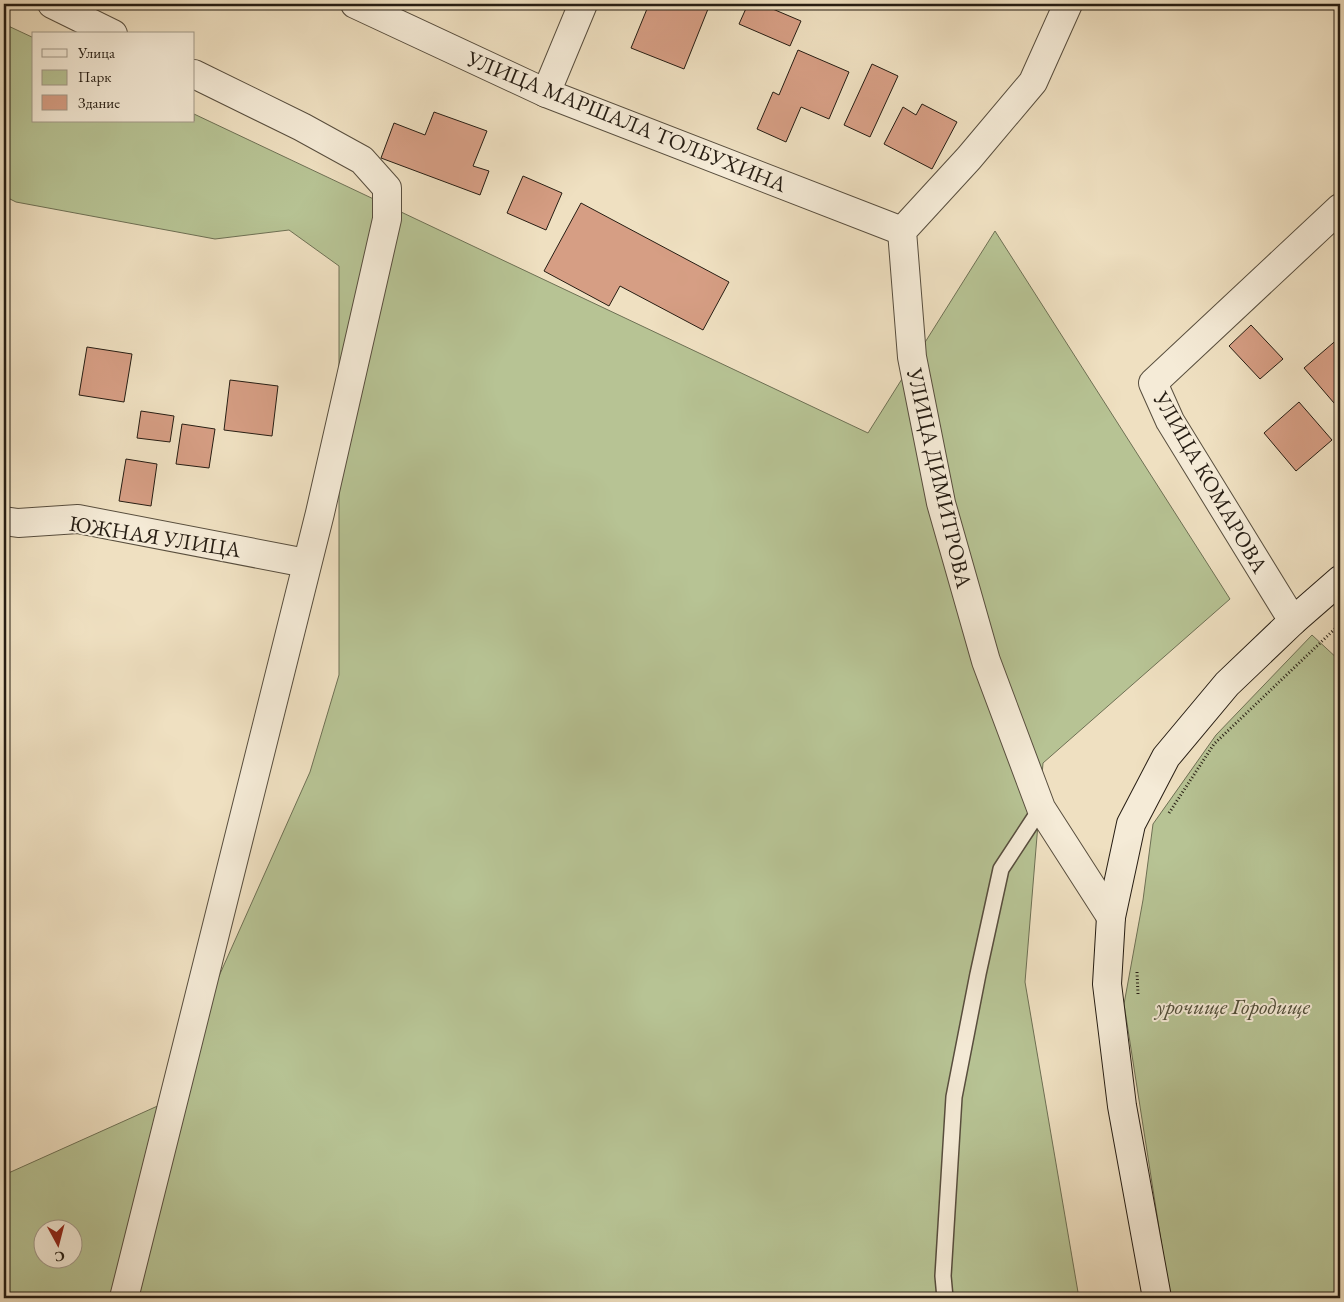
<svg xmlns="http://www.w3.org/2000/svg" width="1344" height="1302" font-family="'EB Garamond',serif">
	<rect width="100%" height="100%" fill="#efe0c1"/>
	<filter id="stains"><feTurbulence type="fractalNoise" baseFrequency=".004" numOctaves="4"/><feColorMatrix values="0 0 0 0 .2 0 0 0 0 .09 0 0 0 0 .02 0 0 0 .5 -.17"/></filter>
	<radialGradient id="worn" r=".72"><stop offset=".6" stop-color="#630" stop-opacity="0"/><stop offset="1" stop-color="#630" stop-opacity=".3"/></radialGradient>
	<g fill="#b7c394" stroke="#6e7054" fill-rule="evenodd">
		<path d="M4 24 34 38V121H194V114L868 433 995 231 1230 599 1043 763 1025 982 1079 1298H4V1175L162 1104 310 772 339 675V266L289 230 215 239 16 202 4 196ZM42 1230H72V1260H42Z"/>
		<polygon points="1312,635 1340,661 1340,1298 1170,1298 1124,1004 1143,900 1153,824 1216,735"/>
	</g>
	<g fill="#d69e84" stroke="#261d13">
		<polygon points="649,4 710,4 684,69 631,48"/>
		<polygon points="748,4 761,4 801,21 790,46 739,24"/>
		<polygon points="798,50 849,72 829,119 801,107 786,142 757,129 773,92 779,95"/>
		<polygon points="872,64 898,76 870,137 844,125"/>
		<polygon points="922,104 957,122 932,169 884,144 903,107 916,115"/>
		<polygon points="434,112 487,131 473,166 489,171 480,195 381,158 394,123 425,135"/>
		<polygon points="523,176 562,193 546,230 507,213"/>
		<polygon points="581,203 729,282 703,330 620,286 609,306 544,271"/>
		<polygon points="1251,325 1283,359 1260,379 1229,346"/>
		<polygon points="1340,337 1340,410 1304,368"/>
		<polygon points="87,347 132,354 124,402 79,395"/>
		<polygon points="230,380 278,386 272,436 224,430"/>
		<polygon points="1299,402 1332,440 1296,471 1264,433"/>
		<polygon points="141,411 174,416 170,442 137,438"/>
		<polygon points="182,424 215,429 209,468 176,464"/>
		<polygon points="126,459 157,464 151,506 119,501"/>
	</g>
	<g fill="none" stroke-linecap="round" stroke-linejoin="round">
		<g stroke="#584e3e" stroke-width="18">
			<polyline id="lane" points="945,1298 943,1276 954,1097 978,974 1001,869 1041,808"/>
		</g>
		<g stroke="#584e3e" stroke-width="30">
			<g id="street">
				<polyline points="52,4 113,34"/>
				<polyline points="355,4 546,93 902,231"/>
				<polyline points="1068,4 1033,82 969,158 902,231 912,357 941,503 986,661 1041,808 1111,917"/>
				<polyline points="546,93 583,4"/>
				<polyline points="4,521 18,523 78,519 306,563"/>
				<polyline points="1293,621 1170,421 1153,383 1340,208"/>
				<polyline points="124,1298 320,513 387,219 387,188 362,160 302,127 194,74"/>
			</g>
		</g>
		<g stroke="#261d13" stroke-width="30">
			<polyline id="secondary" points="1157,1298 1122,1106 1107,984 1111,917 1131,824 1166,757 1227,684 1293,621 1340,580"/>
		</g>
		<g stroke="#261d13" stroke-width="3" stroke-dasharray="1 2.5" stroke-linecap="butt">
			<polyline points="1169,813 1214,744 1340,624"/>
			<polyline points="1137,972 1138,994"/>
		</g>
		<use href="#lane" stroke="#f5ebd7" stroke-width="15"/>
		<use href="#street" stroke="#f5ebd7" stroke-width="28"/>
		<use href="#secondary" stroke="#f5ebd7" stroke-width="28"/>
	</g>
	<g text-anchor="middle" stroke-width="4" stroke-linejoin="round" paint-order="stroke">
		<g font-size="22" fill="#261d13" stroke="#f5ebd7">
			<text transform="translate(627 121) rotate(22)" y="8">УЛИЦА МАРШАЛА ТОЛБУХИНА</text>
			<text transform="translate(940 478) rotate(77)" y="8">УЛИЦА ДИМИТРОВА</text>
			<text transform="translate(1211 482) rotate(60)" y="8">УЛИЦА КОМАРОВА</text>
			<text transform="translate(155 536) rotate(9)" y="8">ЮЖНАЯ УЛИЦА</text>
		</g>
		<g font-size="22" font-style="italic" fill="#524f3a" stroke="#f5ebd7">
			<text x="1233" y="1014">урочище Городище</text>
		</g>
	</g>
	<rect width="1344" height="1302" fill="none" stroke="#efe0c1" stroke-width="20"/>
	<rect x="5" y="5" width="1334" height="1292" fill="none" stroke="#261d13" stroke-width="2.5"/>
	<rect x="10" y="10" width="1324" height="1282" fill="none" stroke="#261d13"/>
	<rect x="32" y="32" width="162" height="90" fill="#f5ebd7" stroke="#a29989"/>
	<rect x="42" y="49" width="25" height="8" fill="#f5ebd7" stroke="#a29989"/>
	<text x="78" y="58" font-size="15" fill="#261d13">Улица</text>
	<rect x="42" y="70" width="25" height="15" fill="#b7c394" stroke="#a29989"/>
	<text x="78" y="82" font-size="15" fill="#261d13">Парк</text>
	<rect x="42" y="95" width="25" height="15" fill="#d69e84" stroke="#a29989"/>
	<text x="78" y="108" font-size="15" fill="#261d13">Здание</text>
	<g transform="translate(58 1244) rotate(173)"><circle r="24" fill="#f5ebd7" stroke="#a29989"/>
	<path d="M0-4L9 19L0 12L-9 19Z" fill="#8f2418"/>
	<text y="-8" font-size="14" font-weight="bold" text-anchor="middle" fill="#261d13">С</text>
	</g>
	<rect width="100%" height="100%" filter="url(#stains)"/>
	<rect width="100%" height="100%" fill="url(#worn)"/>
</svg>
